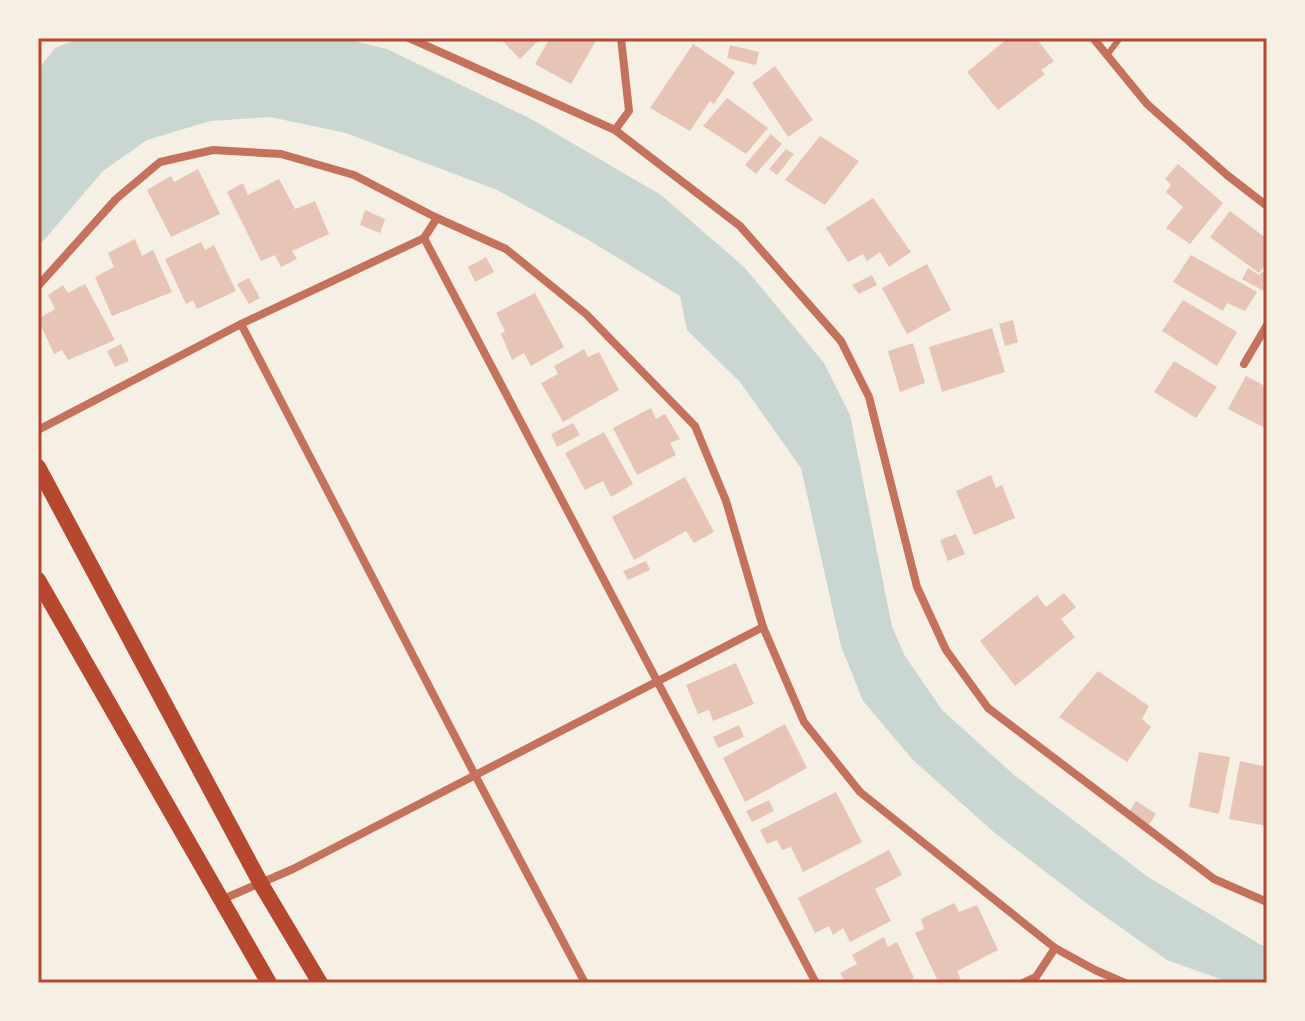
<svg xmlns="http://www.w3.org/2000/svg" width="1305" height="1021" font-family="Jost,sans-serif">
	<rect width="100%" height="100%" fill="#f6efe4"/>
	<polygon fill="#c9d6d2" points="80,38 342,38 387,49 531,119 661,195 744,267 824,363 850,415 892,627 905,656 942,710 1014,775 1148,877 1261,945 1267,946 1267,983 1231,983 1167,960 1093,908 996,834 913,760 863,701 841,646 801,468 740,382 687,330 680,296 592,242 497,190 346,133 270,117 210,121 147,140 103,171 38,247 38,69 55,48"/>
	<g fill="#e6c5b7">
		<polygon points="500,38 535,38 538,41 520,59"/>
		<polygon points="550,38 597,39 571,84 535,64"/>
		<polygon points="1008,38 1036,38 1054,61 1041,70 1045,74 998,110 967,72"/>
		<polygon points="693,44 735,72 714,104 710,101 690,131 650,108"/>
		<polygon points="730,45 759,52 756,65 727,58"/>
		<polygon points="775,66 813,120 788,137 752,83"/>
		<polygon points="727,98 768,128 746,154 703,126"/>
		<polygon points="771,134 782,144 756,174 745,165"/>
		<polygon points="820,136 859,161 825,205 785,180"/>
		<polygon points="786,149 794,154 777,175 769,169"/>
		<polygon points="1178,164 1223,203 1190,244 1166,228 1183,207 1166,192 1171,185 1165,179"/>
		<polygon points="198,169 220,214 171,237 147,190 171,176 174,182"/>
		<polygon points="279,179 295,209 315,201 329,234 292,251 297,259 281,267 275,255 261,261 227,192 243,183 248,195"/>
		<polygon points="873,198 911,252 889,267 880,252 867,261 863,254 848,262 826,228"/>
		<polygon points="365,210 385,219 380,233 360,225"/>
		<polygon points="1230,211 1267,239 1267,263 1259,273 1210,237"/>
		<polygon points="135,239 142,256 153,250 172,292 112,316 95,277 114,267 108,253"/>
		<polygon points="201,242 205,250 214,245 236,291 197,309 193,300 186,304 165,259"/>
		<polygon points="1191,255 1257,292 1245,311 1227,303 1223,311 1173,282"/>
		<polygon points="486,257 494,272 475,282 468,267"/>
		<polygon points="927,264 951,310 907,334 882,288"/>
		<polygon points="1248,268 1259,275 1263,272 1267,275 1267,293 1242,279"/>
		<polygon points="872,275 877,285 859,294 852,285"/>
		<polygon points="249,278 260,298 249,304 237,284"/>
		<polygon points="85,284 115,340 68,360 62,350 54,354 38,319 55,309 48,295 63,285 68,293"/>
		<polygon points="535,293 564,347 531,366 524,353 512,360 501,334 505,331 496,313"/>
		<polygon points="1183,300 1237,332 1217,366 1162,331"/>
		<polygon points="1013,320 1018,342 1005,346 999,324"/>
		<polygon points="992,328 1005,372 942,392 929,347"/>
		<polygon points="913,343 925,383 900,392 888,351"/>
		<polygon points="121,344 129,361 115,367 107,351"/>
		<polygon points="584,349 588,357 599,352 619,390 563,422 541,383 558,374 554,366"/>
		<polygon points="1174,361 1217,387 1196,418 1154,392"/>
		<polygon points="1246,376 1267,387 1267,429 1228,409"/>
		<polygon points="651,408 656,419 665,414 680,439 670,443 676,455 637,475 613,428"/>
		<polygon points="573,423 580,435 557,447 551,434"/>
		<polygon points="604,432 633,484 611,497 603,481 585,490 565,453"/>
		<polygon points="991,475 996,488 1002,485 1015,518 974,535 956,491"/>
		<polygon points="685,477 714,532 694,543 686,531 634,560 612,517"/>
		<polygon points="956,534 965,554 948,561 940,540"/>
		<polygon points="646,561 650,570 628,580 623,571"/>
		<polygon points="1064,593 1076,607 1061,619 1075,637 1015,686 980,641 1037,595 1046,607"/>
		<polygon points="736,663 754,704 713,721 709,710 698,714 686,685"/>
		<polygon points="1098,671 1149,706 1142,719 1151,727 1127,762 1059,717"/>
		<polygon points="785,724 807,768 745,802 723,758"/>
		<polygon points="739,725 744,737 718,748 713,737"/>
		<polygon points="1199,752 1230,757 1219,814 1189,807"/>
		<polygon points="1240,761 1267,767 1267,826 1229,819"/>
		<polygon points="836,792 862,842 803,872 791,847 782,850 777,840 767,844 760,830"/>
		<polygon points="769,800 774,811 752,822 746,811"/>
		<polygon points="1136,801 1156,814 1148,826 1129,812"/>
		<polygon points="889,850 902,875 875,889 891,921 850,942 843,928 833,935 829,926 815,933 798,898"/>
		<polygon points="954,903 959,912 977,905 998,950 957,971 962,983 939,983 915,933 924,929 921,919"/>
		<polygon points="884,937 888,947 897,942 914,978 905,983 846,983 840,973 857,964 852,955"/>
	</g>
	<g fill="none" stroke-linecap="round" stroke-linejoin="round">
		<polyline stroke="#c5725c" stroke-width="6" points="1107,55 1120,38"/>
		<g stroke="#c5725c" stroke-width="8">
			<polyline points="409,38 615,130 740,226 841,341 869,397 917,587 946,650 988,708 1214,879 1267,902"/>
			<polyline points="1093,38 1147,104 1227,175 1267,206"/>
			<polyline points="38,39 39,38"/>
			<polyline points="615,130 629,111 621,38"/>
			<polyline points="424,238 816,983"/>
			<polyline points="38,286 116,199 160,162 213,150 281,154 354,175 437,218 506,249 586,314 695,426 726,501 763,627 804,722 860,792 1055,948 1095,970 1125,983"/>
			<polyline points="241,324 475,775 585,983"/>
			<polyline points="1244,364 1267,325"/>
			<polyline points="38,430 241,324 424,238 437,218"/>
			<polyline points="221,900 293,869 763,627"/>
			<polyline points="1023,983 1036,977 1055,948"/>
		</g>
		<g stroke="#b5482f" stroke-width="16">
			<polyline points="38,467 261,884 320,983"/>
			<polyline points="38,580 269,983"/>
		</g>
	</g>
	<rect width="1305" height="1021" fill="none" stroke="#f6efe4" stroke-width="80"/>
	<rect x="40" y="40" width="1225" height="941" fill="none" stroke="#b5482f" stroke-width="3"/>
</svg>
